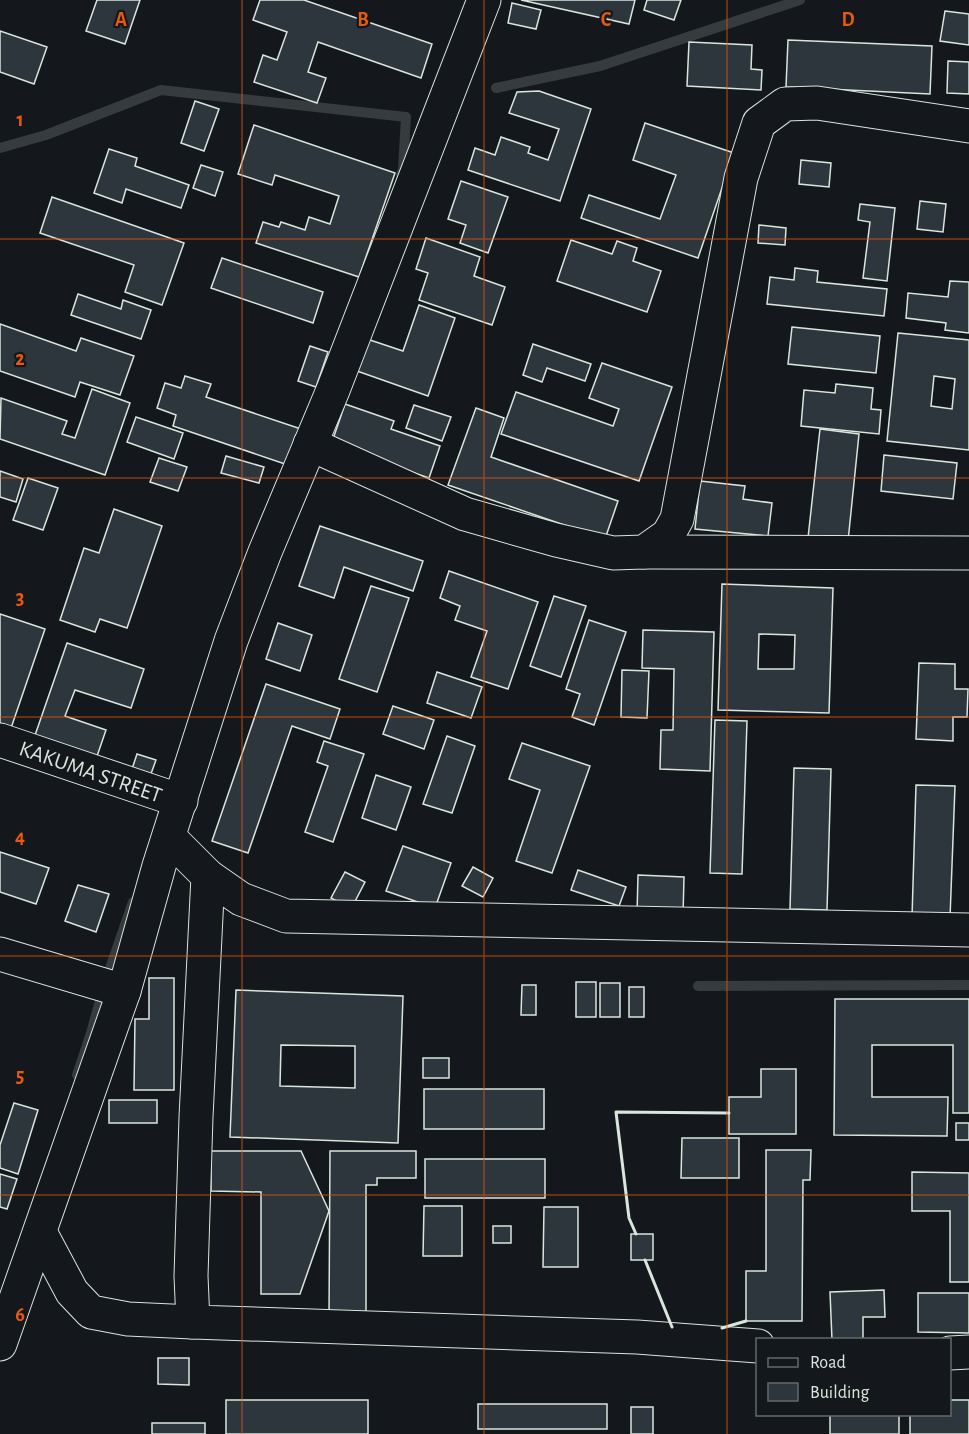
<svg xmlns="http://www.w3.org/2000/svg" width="969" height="1434" font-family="'Alegreya Sans',sans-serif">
	<rect width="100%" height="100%" fill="#14181c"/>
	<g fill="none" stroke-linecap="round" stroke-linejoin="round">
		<g stroke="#363b3e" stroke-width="10">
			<polyline points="496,88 600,66 800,0"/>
			<polyline points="0,148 46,135 161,90 406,117 403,169 401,175"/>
			<polyline points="698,986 969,985"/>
			<polyline points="77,1075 91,1033 104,986 133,902"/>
		</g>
	</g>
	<g fill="#2c363c" stroke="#d8e6dc" stroke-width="1.5" fill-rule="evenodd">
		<polygon points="97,0 140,0 125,44 86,31"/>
		<polygon points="260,0 304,0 432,44 421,78 318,42 308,72 326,78 317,103 254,82 263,55 277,60 287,32 253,20"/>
		<polygon points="521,0 635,0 629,24"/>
		<polygon points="647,0 681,0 674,20 644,10"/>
		<polygon points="512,3 541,10 536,29 508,23"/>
		<polygon points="945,11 969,14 969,45 940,41"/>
		<polygon points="0,31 47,47 34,84 0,72"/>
		<polygon points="788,40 932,46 930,94 786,87"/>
		<polygon points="689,42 752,45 751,69 762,70 761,90 687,86"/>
		<polygon points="948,61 969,62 969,94 947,93"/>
		<polygon points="539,91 591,109 560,201 468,170 475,148 495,155 501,137 530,147 528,153 548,160 559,129 509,113 517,92"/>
		<polygon points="195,101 219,109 204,151 181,143"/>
		<polygon points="645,123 734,153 698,258 581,218 589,195 660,219 676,175 633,160"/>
		<polygon points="254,125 395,173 359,277 256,243 263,222 279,227 281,222 305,230 309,217 330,224 339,196 275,175 272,185 238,174"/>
		<polygon points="109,149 137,158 135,166 189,185 181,208 126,189 122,203 94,193"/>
		<polygon points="801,160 831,163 829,187 799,184"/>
		<polygon points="201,165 223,172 215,196 193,188"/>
		<polygon points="461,181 508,197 488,253 460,243 466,225 448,219"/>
		<polygon points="52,197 184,243 162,305 125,292 134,265 40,233"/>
		<polygon points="920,201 946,204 943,232 917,229"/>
		<polygon points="860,204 895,208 887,281 863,278 870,222 858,220"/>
		<polygon points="759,225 786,228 785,245 758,243"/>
		<polygon points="426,238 480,257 474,276 505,287 492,325 419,300 428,273 416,269"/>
		<polygon points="571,240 612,254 617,241 637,248 633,261 661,271 647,312 557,281"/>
		<polygon points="222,258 323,292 313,323 211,288"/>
		<polygon points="795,268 818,271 817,282 887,289 884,316 767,304 770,277 794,280"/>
		<polygon points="950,281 969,282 969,333 945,330 946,323 906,318 908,293 948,297"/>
		<polygon points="78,294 121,309 123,300 151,310 141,339 71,315"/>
		<polygon points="419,305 455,318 428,396 357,371 367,339 403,351"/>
		<polygon points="0,324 76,351 81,338 134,356 120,395 80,382 75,397 0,371"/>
		<polygon points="792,327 880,336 876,373 788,364"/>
		<path d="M898 333 969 340V450L887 441ZM934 376 955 379 952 409 931 406Z"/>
		<polygon points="533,344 591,364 585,381 547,368 542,382 523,375"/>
		<polygon points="310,346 328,352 316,387 298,381"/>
		<polygon points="602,363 672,387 639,481 501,434 516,392 613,426 619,409 589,398"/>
		<polygon points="185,376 211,384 206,397 301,429 288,465 173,426 176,415 157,408 165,383 181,388"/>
		<polygon points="836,384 873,388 871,409 881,410 879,434 801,426 804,390 835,393"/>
		<polygon points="92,389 130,403 105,475 0,439 1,398 67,421 62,434 75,438"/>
		<polygon points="345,404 394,421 391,429 440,446 429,478 331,445"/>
		<polygon points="414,405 451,417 442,441 406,428"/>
		<polygon points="476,408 504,418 491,457 618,501 605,539 448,485"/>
		<polygon points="136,417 183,433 174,459 127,442"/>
		<polygon points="820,429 859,434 847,551 807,547"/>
		<polygon points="884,455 957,463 953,499 881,491"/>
		<polygon points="226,456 264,467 259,483 221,473"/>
		<polygon points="159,458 187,467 178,491 150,482"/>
		<polygon points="0,471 23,479 16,502 0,497"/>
		<polygon points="28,478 58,488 43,530 13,520"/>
		<polygon points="700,481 745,486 743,499 772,503 768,536 695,529"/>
		<polygon points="114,509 162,526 127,628 100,619 95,632 60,620 84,548 99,553"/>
		<polygon points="320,526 423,561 413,591 344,567 334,598 299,586"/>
		<polygon points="449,571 538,602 508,689 471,677 487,631 455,620 460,606 440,598"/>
		<path d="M722 584 833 588 829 713 718 710ZM759 634 795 635 794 669H758Z"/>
		<polygon points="371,586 409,598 377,692 339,679"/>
		<polygon points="554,596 586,606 561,677 530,666"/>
		<polygon points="0,614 45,629 10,731 0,727"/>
		<polygon points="589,620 626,632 594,725 572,717 580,694 566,689"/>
		<polygon points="278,623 312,635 300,671 266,659"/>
		<polygon points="643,630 714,632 710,771 660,769 661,730 673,730 674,669 642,668"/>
		<polygon points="67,643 144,669 131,708 75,690 65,716 106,730 95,762 33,741"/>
		<polygon points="919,663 955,664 955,689 968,689 967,717 953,717 953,741 916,739"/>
		<polygon points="622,670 649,671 647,718 621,717"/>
		<polygon points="437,672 482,687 471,718 427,703"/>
		<polygon points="266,684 340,709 330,739 292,726 248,853 212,841"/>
		<polygon points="393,706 434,720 424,749 383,734"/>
		<polygon points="715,720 747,721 742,874 710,873"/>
		<polygon points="447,736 475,746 452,813 423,804"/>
		<polygon points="324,741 364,754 333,842 305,832 328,766 317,762"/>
		<polygon points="522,743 590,766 552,873 516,861 540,790 509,779"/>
		<polygon points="137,754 156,760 148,782 130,775"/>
		<polygon points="794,768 831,769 827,910 790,909"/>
		<polygon points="376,775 411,787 396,830 362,818"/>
		<polygon points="916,785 955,786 950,918 912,917"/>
		<polygon points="403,846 451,863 435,908 386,891"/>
		<polygon points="0,852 49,868 36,904 0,892"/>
		<polygon points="473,867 493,878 483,897 462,886"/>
		<polygon points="578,870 626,887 619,906 571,890"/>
		<polygon points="345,872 365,882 351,909 331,898"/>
		<polygon points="638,875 684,877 683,916 637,914"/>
		<polygon points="78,885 109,894 96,932 65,921"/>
		<polygon points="149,978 174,978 174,1090 134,1090 135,1019 149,1019"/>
		<rect x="576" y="982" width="20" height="35"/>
		<rect x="600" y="983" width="20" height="34"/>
		<polygon points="522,985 536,985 536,1015 521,1015"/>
		<rect x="629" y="987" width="15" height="30"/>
		<path d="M236 990 403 996 398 1143 230 1137ZM281 1045 355 1046V1088L280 1086Z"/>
		<polygon points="835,999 969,999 969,1113 953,1113 953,1045 872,1045 872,1097 948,1097 947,1136 834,1135"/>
		<rect x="423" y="1058" width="26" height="20"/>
		<polygon points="761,1069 796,1069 796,1134 729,1134 729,1097 761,1097"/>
		<rect x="424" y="1089" width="120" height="40"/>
		<rect x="109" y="1100" width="48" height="23"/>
		<polygon points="14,1103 38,1110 18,1174 0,1168 0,1145"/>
		<rect x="956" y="1123" width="13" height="17"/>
		<polygon points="682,1138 739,1138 739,1178 681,1178"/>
		<polygon points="766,1150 811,1150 810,1180 803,1180 802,1321 746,1321 746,1271 766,1271"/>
		<polygon points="211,1151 301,1151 329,1211 300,1294 261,1294 261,1192 211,1191"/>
		<polygon points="330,1151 416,1151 416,1178 377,1178 377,1185 366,1185 366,1317 329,1317"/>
		<rect x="425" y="1159" width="120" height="39"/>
		<polygon points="912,1172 969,1173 969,1282 950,1282 950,1211 912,1211"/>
		<polygon points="0,1174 17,1179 7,1209 0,1207"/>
		<polygon points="424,1206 462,1206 462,1256 423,1256"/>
		<polygon points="544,1207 578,1207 578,1267 543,1267"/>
		<rect x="493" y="1226" width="18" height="17"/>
		<rect x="631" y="1234" width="22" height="26"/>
		<polygon points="884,1290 885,1317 863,1317 863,1340 832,1340 830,1292"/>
		<polygon points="918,1293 969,1293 969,1333 918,1332"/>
		<polygon points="158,1358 189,1358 189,1385 158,1384"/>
		<rect x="226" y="1400" width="142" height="34"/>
		<polygon points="950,1400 969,1400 969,1434 910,1434 910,1414 950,1414"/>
		<rect x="478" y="1404" width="129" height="25"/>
		<rect x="631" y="1407" width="22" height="27"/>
		<rect x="830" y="1414" width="69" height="20"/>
		<rect x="152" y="1423" width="53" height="11"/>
	</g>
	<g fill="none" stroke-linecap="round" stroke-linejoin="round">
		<g stroke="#d8e6dc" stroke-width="35">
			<g id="minor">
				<polyline points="310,444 465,514 556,540 613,553 644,552 668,535 677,519 741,178 759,123 785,104 817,103 969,126"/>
				<polyline points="644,552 969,553"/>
				<polyline points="0,740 181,801"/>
				<polyline points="169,837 208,876 241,899 286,916 969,930"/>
				<polyline points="208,876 196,1117 191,1276 193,1322 637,1337 758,1346"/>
				<polyline points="0,954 124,991"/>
				<polyline points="40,1232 72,1292 91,1312 128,1319 193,1322"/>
				<polyline points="0,1344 124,991 159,866 231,641 265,552 333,390 484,0"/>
				<polyline points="950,1353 969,1352"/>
			</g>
		</g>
		<use href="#minor" stroke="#14181c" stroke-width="33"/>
		<g stroke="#d8e6dc" stroke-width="3">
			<polyline points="636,1234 629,1218 616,1112 729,1113"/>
			<polyline points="645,1260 672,1327"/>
			<polyline points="722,1328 746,1321"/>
		</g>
	</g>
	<path fill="none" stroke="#e8590c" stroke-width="1.5" stroke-opacity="0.55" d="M242 0V1434M484 0V1434M727 0V1434M0 239H969M0 478H969M0 717H969M0 956H969M0 1195H969"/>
	<g text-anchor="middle" stroke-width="4.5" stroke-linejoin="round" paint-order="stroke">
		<g font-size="22" fill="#d8e6dc" stroke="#14181c">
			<text transform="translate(91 771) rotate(19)" y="8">KAKUMA STREET</text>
		</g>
	</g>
	<g font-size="20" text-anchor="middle" font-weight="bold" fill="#e8590c" stroke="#14181c" stroke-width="4.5" stroke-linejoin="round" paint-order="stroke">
		<text x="121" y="26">A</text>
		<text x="363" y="26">B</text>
		<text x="606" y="26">C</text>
		<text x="848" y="26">D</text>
		<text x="20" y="126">1</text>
		<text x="20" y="365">2</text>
		<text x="20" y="604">3</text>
		<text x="20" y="843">4</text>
		<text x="20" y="1082">5</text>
		<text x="20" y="1321">6</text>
	</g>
	<rect x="756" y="1338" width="195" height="78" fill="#14181c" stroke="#626a69" stroke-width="1.5"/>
	<rect x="768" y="1358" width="30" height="9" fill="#14181c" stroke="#626a69" stroke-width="1.5"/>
	<text x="810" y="1368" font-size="18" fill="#d8e6dc">Road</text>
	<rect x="768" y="1383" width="30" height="18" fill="#2c363c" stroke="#626a69" stroke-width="1.5"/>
	<text x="810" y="1398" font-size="18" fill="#d8e6dc">Building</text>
</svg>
